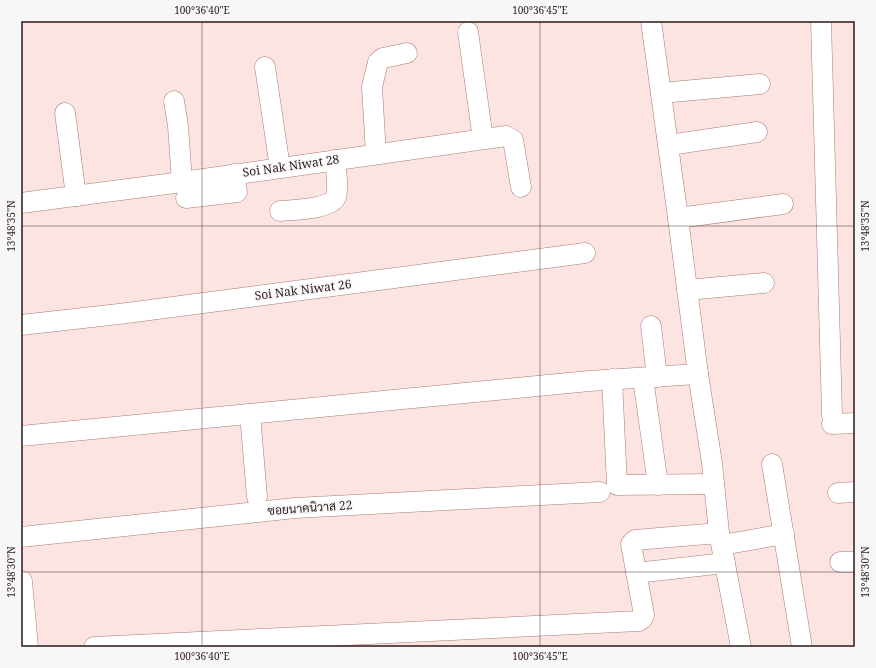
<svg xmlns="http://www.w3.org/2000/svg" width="876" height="668" font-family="'Noto Serif',Sarabun,serif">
	<rect width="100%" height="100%" fill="#fbe4e1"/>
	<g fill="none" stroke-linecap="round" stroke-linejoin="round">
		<g stroke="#ad7a73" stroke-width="21">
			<g id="minor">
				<polyline points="651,21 678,218 698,374 712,463 719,533 741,647"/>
				<polyline points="821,21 832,414 833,422 832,424 855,423"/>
				<polyline points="468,32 483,139"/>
				<polyline points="265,67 280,168"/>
				<polyline points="661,93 760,84"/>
				<polyline points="174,101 178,126 182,182"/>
				<polyline points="65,113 76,196"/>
				<polyline points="669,145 757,132"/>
				<polyline points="376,154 372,87 378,62 383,58 407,53"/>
				<polyline points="186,198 237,192 234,174"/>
				<polyline points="21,203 182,182 506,136 513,140 521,187"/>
				<path d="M280 211C292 210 332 209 336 197 339 186 336 171 335 160"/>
				<polyline points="678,218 783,204"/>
				<polyline points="687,290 764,283"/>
				<polyline points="21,325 119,314 585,253"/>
				<polyline points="651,326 657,377"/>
				<polyline points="643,378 658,485"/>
				<polyline points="612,379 617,485 714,484"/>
				<polyline points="250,414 257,497"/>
				<polyline points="21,436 589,381 698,374"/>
				<polyline points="772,464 802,647"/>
				<polyline points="838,493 855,492"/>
				<polyline points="21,537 295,508 600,492"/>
				<polyline points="722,545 784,534"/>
				<polyline points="840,562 855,562"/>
				<polyline points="636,573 725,563"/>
				<polyline points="22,581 28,647"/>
				<polyline points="94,647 639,621 642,619 644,615 631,544 635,540 719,533"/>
			</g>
		</g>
		<use href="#minor" stroke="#fff" stroke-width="20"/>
	</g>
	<path fill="none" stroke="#2e1a18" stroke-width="1" stroke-opacity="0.45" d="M202 21V647M540 21V647M21 226H855M21 572H855"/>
	<g text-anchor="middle" stroke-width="3.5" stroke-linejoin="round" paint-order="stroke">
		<g font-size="12" fill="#2e1a18" stroke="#f7f7f7">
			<text transform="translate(291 166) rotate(-8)" y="4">Soi Nak Niwat 28</text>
			<text transform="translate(303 290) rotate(-7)" y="4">Soi Nak Niwat 26</text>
			<text transform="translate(310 508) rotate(-4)" y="4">ซอยนาคนิวาส 22</text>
		</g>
	</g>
	<rect width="876" height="668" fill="none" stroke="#f7f7f7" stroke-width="44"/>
	<rect x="22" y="22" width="832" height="624" fill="none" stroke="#2e1a18" stroke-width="1.5"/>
	<g font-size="10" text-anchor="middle" fill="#2e1a18">
		<text x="202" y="14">100°36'40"E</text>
		<text x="540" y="14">100°36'45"E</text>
		<text transform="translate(11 226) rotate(-90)" y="4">13°48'35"N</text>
		<text transform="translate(865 226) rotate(-90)" y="4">13°48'35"N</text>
		<text transform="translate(11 572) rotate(-90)" y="4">13°48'30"N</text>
		<text transform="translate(865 572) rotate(-90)" y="4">13°48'30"N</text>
		<text x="202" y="660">100°36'40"E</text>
		<text x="540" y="660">100°36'45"E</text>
	</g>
</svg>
